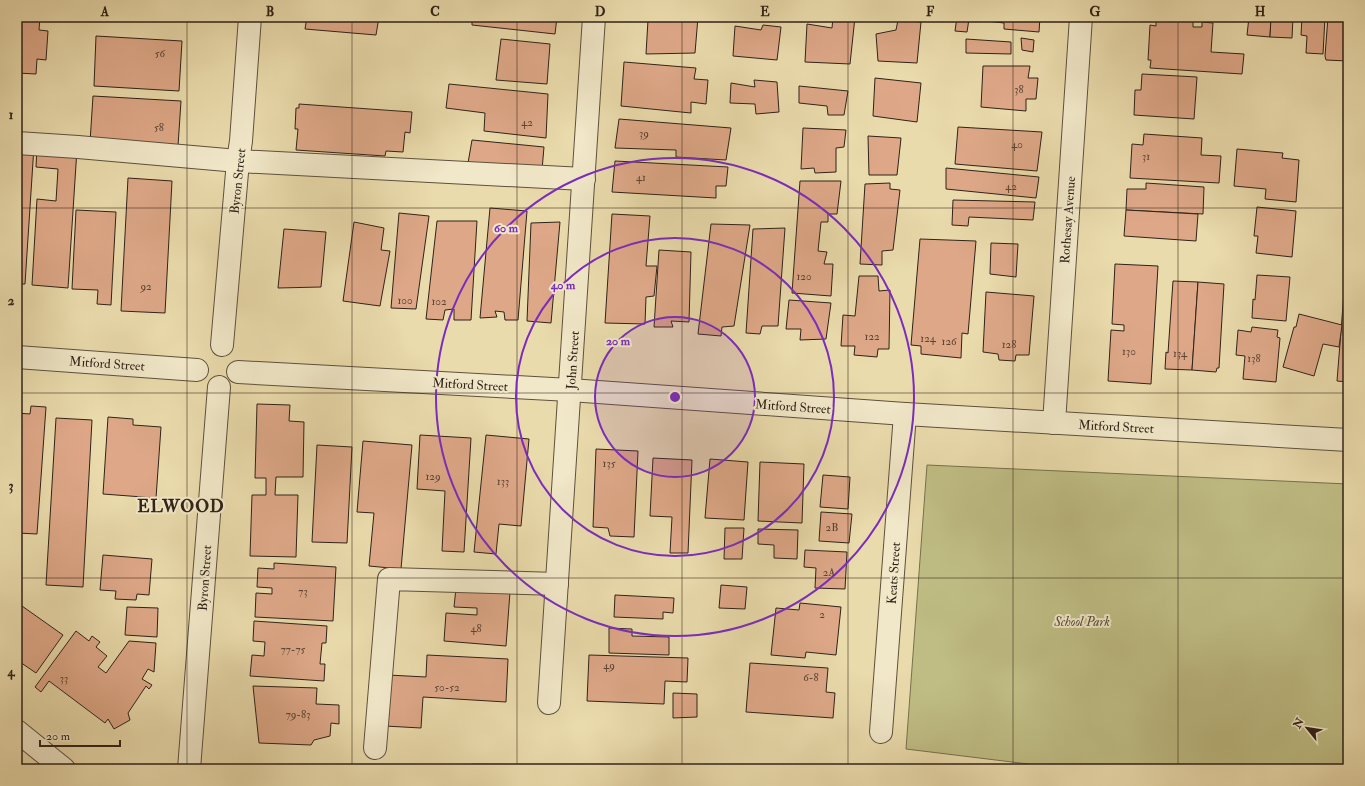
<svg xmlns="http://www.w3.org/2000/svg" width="1365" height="786" font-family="'IM FELL Double Pica',serif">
	<rect width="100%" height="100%" fill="#eadbac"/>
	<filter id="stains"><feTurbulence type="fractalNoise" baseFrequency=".005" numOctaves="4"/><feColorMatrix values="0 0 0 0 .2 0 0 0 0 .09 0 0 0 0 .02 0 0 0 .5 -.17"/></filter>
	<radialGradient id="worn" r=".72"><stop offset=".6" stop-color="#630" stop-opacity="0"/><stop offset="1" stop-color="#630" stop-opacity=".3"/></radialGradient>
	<polygon fill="#bfbd84" stroke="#77704e" points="927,465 1348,484 1348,769 1069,769 906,749"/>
	<polygon fill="#99bab0" stroke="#6f7d73" points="476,764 547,765 603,769 420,769"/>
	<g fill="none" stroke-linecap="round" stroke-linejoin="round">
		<polyline stroke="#646e64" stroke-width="1" points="464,769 476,768 547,769"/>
	</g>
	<g fill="#dea888" stroke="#2f2218">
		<polygon points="17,17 40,17 39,30 48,31 46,60 37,59 36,74 17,73"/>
		<polygon points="307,17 379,17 376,35 305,29"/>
		<polygon points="472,17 557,17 555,34 472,25"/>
		<polygon points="668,17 698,17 695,53 646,54 648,20 668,21"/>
		<polygon points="833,17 855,17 850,64 805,62 807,24 832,28"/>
		<polygon points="957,17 1040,17 1039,32 1004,29 1004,23 969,19 967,32 955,31"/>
		<polygon points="1249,17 1271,17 1270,37 1247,35"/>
		<polygon points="1271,17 1293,17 1292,38 1270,37"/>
		<polygon points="1302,17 1325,17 1323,54 1306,53 1307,36 1301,35"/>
		<polygon points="1328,17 1348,17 1348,61 1326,60 1325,56"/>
		<polygon points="1156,18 1193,20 1193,27 1202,27 1202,22 1213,23 1211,52 1244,54 1242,74 1150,68 1151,60 1148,60 1150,25 1156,26"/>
		<polygon points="898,20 921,22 917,63 878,61 876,34 896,30"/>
		<polygon points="763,25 781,27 777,60 733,56 735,26 761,30"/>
		<polygon points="96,36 182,41 179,91 94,86"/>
		<polygon points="1021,38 1034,40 1033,52 1022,50"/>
		<polygon points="501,39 550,44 547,84 496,80"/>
		<polygon points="966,39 1011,42 1011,54 966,53"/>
		<polygon points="624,62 696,68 694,79 708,80 706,104 691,102 691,113 621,106"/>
		<polygon points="983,66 1030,66 1028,78 1038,78 1036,99 1026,99 1026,111 981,107"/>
		<polygon points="1142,74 1197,77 1194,119 1134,115 1135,90 1141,90"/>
		<polygon points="875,78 921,83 917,122 873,116"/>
		<polygon points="754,80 777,82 779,112 756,114 755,104 730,103 731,83 755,87"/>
		<polygon points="449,84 548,94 546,138 484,131 485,113 446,108"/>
		<polygon points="799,86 848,91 844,115 828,115 827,106 799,103"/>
		<polygon points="93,96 181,101 178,146 90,142"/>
		<polygon points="299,104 412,112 410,133 405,132 403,152 386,151 385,156 296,150 298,129 295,129 296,108 299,108"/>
		<polygon points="619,119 731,128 726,160 676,157 676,150 615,148"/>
		<polygon points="958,127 1042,132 1037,171 955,164"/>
		<polygon points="803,128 846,130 844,147 836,148 836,172 815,173 814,168 801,169"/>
		<polygon points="1144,134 1202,138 1201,155 1221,156 1219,183 1130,178 1132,144 1143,145"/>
		<polygon points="868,136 901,138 897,175 869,175"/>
		<polygon points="472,140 544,147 542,170 468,163"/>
		<polygon points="17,145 34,146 25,284 17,284"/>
		<polygon points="37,147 77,149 68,288 32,285 37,199 56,201 58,169 36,167"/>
		<polygon points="1237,149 1283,153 1282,158 1299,160 1296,202 1265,199 1266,189 1234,186"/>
		<polygon points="615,161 728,167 726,186 716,186 716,198 612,192"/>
		<polygon points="946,168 1039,177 1036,198 946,189"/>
		<polygon points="128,178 172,181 165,313 121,311"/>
		<polygon points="800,181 841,181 837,214 828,214 828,222 821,222 818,251 827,252 824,264 833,264 831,296 792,293"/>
		<polygon points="890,183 890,189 900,190 893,250 882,251 882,265 860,264 865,184"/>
		<polygon points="1146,183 1204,187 1203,214 1126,210 1127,189 1146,189"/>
		<polygon points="953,200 1035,202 1033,220 969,217 968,226 952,225"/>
		<polygon points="1257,207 1296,211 1292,257 1256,253 1258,236 1254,236"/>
		<polygon points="490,208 527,211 518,320 505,320 504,312 495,311 497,317 480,318"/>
		<polygon points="76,210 116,212 111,305 97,304 98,290 72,289"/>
		<polygon points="1126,210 1198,214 1196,241 1124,236"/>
		<polygon points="399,213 429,216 416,309 391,308"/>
		<polygon points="612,214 650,216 646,266 657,266 654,296 646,297 645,324 605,323"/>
		<polygon points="437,221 477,221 471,320 454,320 454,309 445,310 443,320 426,319"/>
		<polygon points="354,222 384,228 381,250 390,251 380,306 343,301"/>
		<polygon points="560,222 551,323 527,321 531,223"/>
		<polygon points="711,224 750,225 734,326 722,327 721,336 698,334"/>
		<polygon points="785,228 778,326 762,326 760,334 746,333 753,229"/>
		<polygon points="284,229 326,232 321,287 278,288"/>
		<polygon points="920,239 976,241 968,334 962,333 961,358 921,354 921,346 911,345"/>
		<polygon points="991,243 1018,244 1016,277 990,274"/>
		<polygon points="659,250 691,252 689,322 671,321 673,327 654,327"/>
		<polygon points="1115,264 1158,266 1151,384 1108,381 1111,330 1124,331 1124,325 1112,324"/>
		<polygon points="1257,275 1290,277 1286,321 1252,318 1253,299 1255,300"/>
		<polygon points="859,276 878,276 879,291 890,290 889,349 878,349 877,357 854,355 855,346 841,346 843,315 855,316"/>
		<polygon points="1345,280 1348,280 1348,382 1337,381"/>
		<polygon points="1173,281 1198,282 1192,370 1165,369 1166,352 1168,353"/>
		<polygon points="1198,282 1224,284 1219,368 1217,368 1216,372 1192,370"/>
		<polygon points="986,292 1034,296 1029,355 1016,355 1015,361 999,360 998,354 983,352"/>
		<polygon points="789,300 831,303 826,339 800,340 801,329 786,329"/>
		<polygon points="1299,314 1342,325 1339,347 1323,344 1314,376 1283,367 1294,327 1296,327"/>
		<polygon points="1252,327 1278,330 1277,337 1280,338 1276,382 1243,379 1245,356 1236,355 1238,330 1251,332"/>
		<polygon points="257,404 290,405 289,421 304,422 303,477 276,477 275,495 298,495 296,557 250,556 252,495 266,495 266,478 255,478"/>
		<polygon points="31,406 46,407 37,534 17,533 17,413 30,414"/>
		<polygon points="108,417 133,419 133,425 161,427 156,498 103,494"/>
		<polygon points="56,418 92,420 83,587 46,585"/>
		<polygon points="420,435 471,438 464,552 442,551 445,491 417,489"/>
		<polygon points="486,435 529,439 521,526 499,524 496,554 474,552"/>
		<polygon points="363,441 412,445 401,569 369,566 374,513 357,512"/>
		<polygon points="317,445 352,447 347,543 312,542"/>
		<polygon points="596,449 638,451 634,537 610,536 608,528 593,527"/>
		<polygon points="653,458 692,460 688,553 670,553 672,517 650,516"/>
		<polygon points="710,459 748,462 744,520 705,518"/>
		<polygon points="760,462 804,464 802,523 758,521"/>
		<polygon points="823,475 850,477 848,509 820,507"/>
		<polygon points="821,512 852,514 849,543 819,541"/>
		<polygon points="725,528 744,528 742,559 724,559"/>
		<polygon points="758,529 798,530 797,559 774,558 774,545 758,544"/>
		<polygon points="805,550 847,552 845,589 815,588 816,568 804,567"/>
		<polygon points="103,555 152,559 149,595 137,594 136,600 115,599 116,591 100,590"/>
		<polygon points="274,563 336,567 333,621 255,617 256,593 272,594 272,588 257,587 258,568 274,569"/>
		<polygon points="721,585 747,587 745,609 719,608"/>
		<polygon points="456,588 510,592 506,646 444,641 446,613 477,615 477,608 454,607"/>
		<polygon points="615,595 674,598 673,613 663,612 663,619 614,617"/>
		<polygon points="800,603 841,607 836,655 806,652 805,658 771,655 776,608 799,610"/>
		<polygon points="17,605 22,606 63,635 36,673 17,660"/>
		<polygon points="127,607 158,608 157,637 125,635"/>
		<polygon points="254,621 327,626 326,643 322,643 320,664 325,664 324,681 250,676 252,655 264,656 265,642 253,641"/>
		<polygon points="609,628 632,629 632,636 669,637 669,655 609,653"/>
		<polygon points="76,631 89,641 92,636 100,642 96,647 107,656 98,667 106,673 129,641 156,643 154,672 148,669 142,679 152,685 149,689 146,686 128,713 130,720 114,729 108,719 105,723 49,681 41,692 35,687"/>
		<polygon points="427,655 508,659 506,702 423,697 421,728 385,726 388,675 426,677"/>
		<polygon points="589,655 688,658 687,682 665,681 664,704 587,701"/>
		<polygon points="750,663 828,668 826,692 835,693 833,718 746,712"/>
		<polygon points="253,686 317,688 316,704 339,705 339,724 331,723 330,736 314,740 311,745 259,743"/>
		<polygon points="673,693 697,694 697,717 673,718"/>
	</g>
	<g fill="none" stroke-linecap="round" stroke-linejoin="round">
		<g stroke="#5e503d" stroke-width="24">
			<g id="minor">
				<polyline points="17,143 78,147 238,161 584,179"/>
				<polyline points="222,345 238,161 241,141 250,17"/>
				<polyline points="17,357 197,370"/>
				<polyline points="238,372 570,390 905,414 1348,440"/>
				<polyline points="1054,423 1081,17"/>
				<polyline points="549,703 594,17"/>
				<polyline points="17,731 64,769"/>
				<polyline points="881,732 905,414"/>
				<polyline points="375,748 389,579 557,584"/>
				<polyline points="189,769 219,387"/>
			</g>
		</g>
		<use href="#minor" stroke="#f1e8c9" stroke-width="22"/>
	</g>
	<path fill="none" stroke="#2f2218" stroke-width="1" stroke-opacity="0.55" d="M187 17V769M352 17V769M517 17V769M682 17V769M848 17V769M1013 17V769M1178 17V769M17 208H1348M17 393H1348M17 578H1348"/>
	<circle cx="675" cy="397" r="80" fill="#7b2cbf" fill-opacity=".12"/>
	<g fill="none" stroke="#7b2cbf" stroke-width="2">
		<circle cx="675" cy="397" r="80"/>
		<circle cx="675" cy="397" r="159"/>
		<circle cx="675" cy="397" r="239"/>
	</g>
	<g text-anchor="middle" stroke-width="4" stroke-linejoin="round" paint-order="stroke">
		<g font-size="11" fill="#5b4434">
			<text x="160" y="57">56</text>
			<text x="1019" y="93">38</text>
			<text x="527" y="126">42</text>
			<text x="159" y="131">58</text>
			<text x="644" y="137">39</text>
			<text x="1017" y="148">40</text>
			<text x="1146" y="160">31</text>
			<text x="641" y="181">41</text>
			<text x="1011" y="190">42</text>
			<text x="804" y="280">120</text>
			<text x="146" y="290">92</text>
			<text x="405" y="304">100</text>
			<text x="439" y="305">102</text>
			<text x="872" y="340">122</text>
			<text x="928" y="342">124</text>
			<text x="949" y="345">126</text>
			<text x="1009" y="348">128</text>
			<text x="1129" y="355">130</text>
			<text x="1180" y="357">134</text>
			<text x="1254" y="362">138</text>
			<text x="609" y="467">135</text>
			<text x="433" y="480">129</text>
			<text x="503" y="485">133</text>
			<text x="832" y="531">2B</text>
			<text x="829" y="576">2A</text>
			<text x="303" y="595">73</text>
			<text x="822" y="618">2</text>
			<text x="476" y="632">48</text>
			<text x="293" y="653">77-75</text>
			<text x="609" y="669">49</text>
			<text x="811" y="681">6-8</text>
			<text x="64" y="682">33</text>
			<text x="447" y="691">50-52</text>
			<text x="298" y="718">79-83</text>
		</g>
		<g font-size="13" fill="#2f2218" stroke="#f1e8c9">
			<text transform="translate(237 181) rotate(-84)" y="5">Byron Street</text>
			<text transform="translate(1067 220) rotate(-86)" y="5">Rothesay Avenue</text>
			<text transform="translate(572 360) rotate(-86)" y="5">John Street</text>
			<text transform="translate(107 363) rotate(4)" y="5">Mitford Street</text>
			<text transform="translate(470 384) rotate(3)" y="5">Mitford Street</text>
			<text transform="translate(793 406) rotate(4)" y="5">Mitford Street</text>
			<text transform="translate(1116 426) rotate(3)" y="5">Mitford Street</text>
			<text transform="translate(893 573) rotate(-86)" y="5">Keats Street</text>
			<text transform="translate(204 578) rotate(-86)" y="5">Byron Street</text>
		</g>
		<g font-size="13" font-style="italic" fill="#534933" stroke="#f1e8c9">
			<text x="1082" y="626">School Park</text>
		</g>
		<g font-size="17" font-weight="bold" letter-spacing="1" fill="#2f2218" stroke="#f1e8c9">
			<text x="181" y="512">ELWOOD</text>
		</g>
	</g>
	<circle cx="675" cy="397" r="6" fill="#7b2cbf" stroke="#f1e8c9" stroke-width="2"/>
	<g font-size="12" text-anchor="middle" font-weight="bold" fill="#7b2cbf" stroke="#f1e8c9" stroke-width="4" stroke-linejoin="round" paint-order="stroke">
		<text x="506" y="232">60 m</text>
		<text x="563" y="289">40 m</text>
		<text x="618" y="345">20 m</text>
	</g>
	<rect width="1365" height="786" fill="none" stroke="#eadbac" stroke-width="44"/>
	<g transform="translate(1307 728) rotate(300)" stroke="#f1e8c9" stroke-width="3" paint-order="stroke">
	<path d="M0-3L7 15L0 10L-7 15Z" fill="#2f2218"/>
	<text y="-6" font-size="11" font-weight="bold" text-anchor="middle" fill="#2f2218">N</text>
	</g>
	<path d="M40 740v6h80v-6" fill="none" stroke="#2f2218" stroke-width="2"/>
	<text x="46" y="740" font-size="12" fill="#2f2218" stroke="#f1e8c9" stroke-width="3" paint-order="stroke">20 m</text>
	<rect x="22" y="22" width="1321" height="742" fill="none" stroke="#2f2218" stroke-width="1.5"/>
	<g font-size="13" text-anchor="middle" font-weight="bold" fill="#2f2218">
		<text x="105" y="16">A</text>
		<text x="270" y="16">B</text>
		<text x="435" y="16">C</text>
		<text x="600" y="16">D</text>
		<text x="765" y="16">E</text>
		<text x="930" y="16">F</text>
		<text x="1095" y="16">G</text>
		<text x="1260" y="16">H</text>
		<text x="11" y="119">1</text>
		<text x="11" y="305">2</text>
		<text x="11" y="490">3</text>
		<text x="11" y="676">4</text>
	</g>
	<rect width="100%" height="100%" filter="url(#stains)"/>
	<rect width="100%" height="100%" fill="url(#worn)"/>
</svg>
